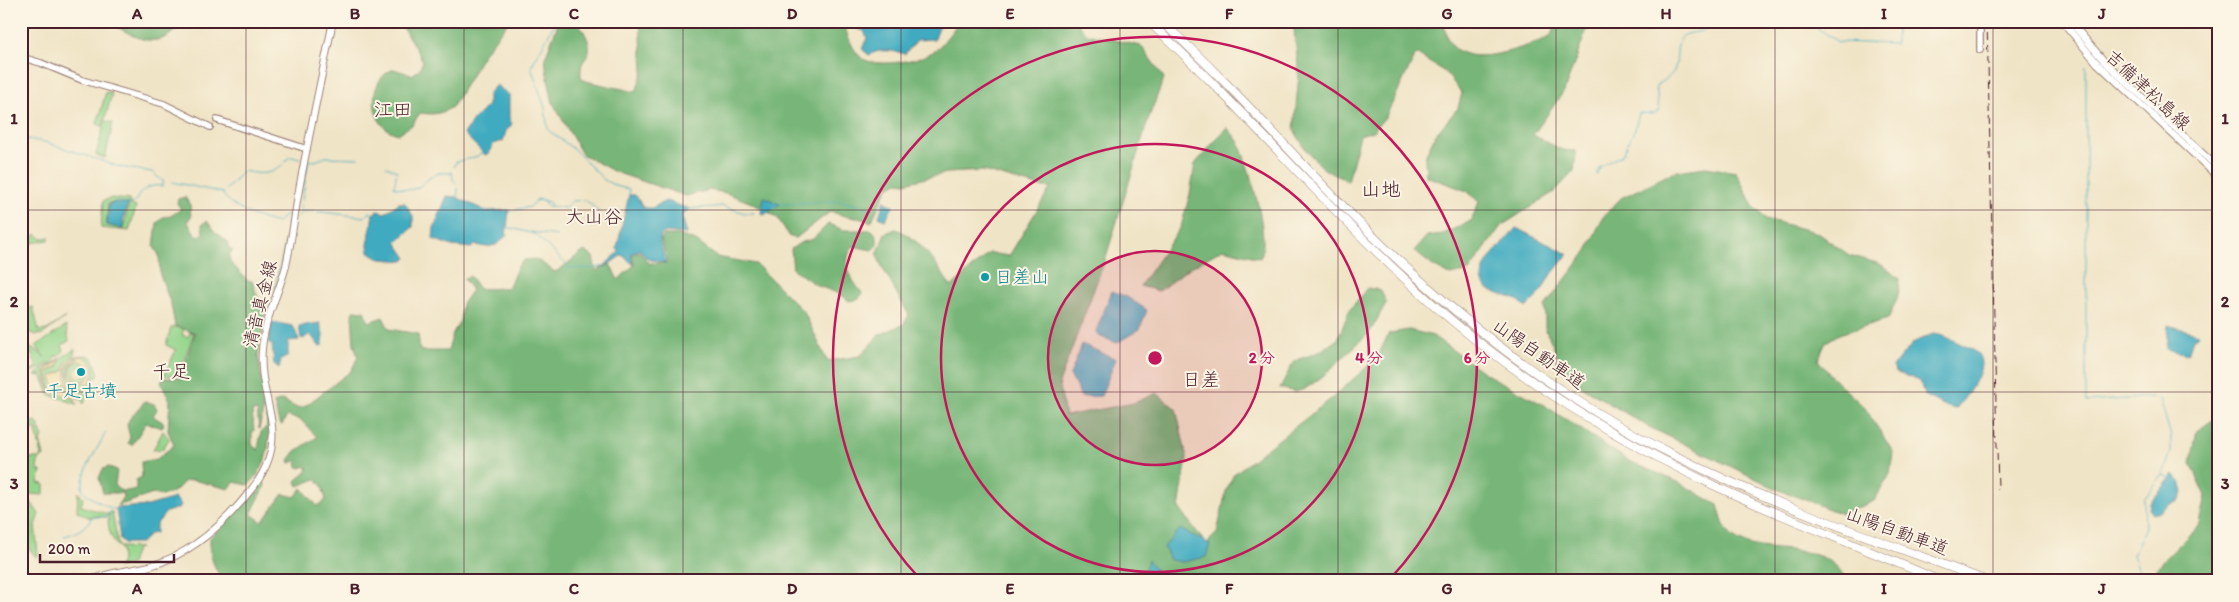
<svg xmlns="http://www.w3.org/2000/svg" width="2239" height="602" font-family="Itim,'Klee One',sans-serif">
	<rect width="100%" height="100%" fill="#fcf5e5"/>
	<filter id="ink" filterUnits="userSpaceOnUse"><feTurbulence type="fractalNoise" baseFrequency=".02" numOctaves="2"/><feDisplacementMap in="SourceGraphic" scale="10" xChannelSelector="R" yChannelSelector="G"/><feConvolveMatrix kernelMatrix="1 2 1 2 8 2 1 2 1" color-interpolation-filters="sRGB"/></filter>
	<filter id="wash" filterUnits="userSpaceOnUse"><feTurbulence type="fractalNoise" baseFrequency=".0096" numOctaves="4" result="noise"/><feDisplacementMap in="SourceGraphic" scale="20" xChannelSelector="R" yChannelSelector="G"/><feGaussianBlur stdDeviation="1.12" result="paint"/><feColorMatrix in="noise" values="0 0 0 0 0 0 0 0 0 0 0 0 0 0 0 0 0 1.4 0 .05"/><feComposite in="paint" operator="in"/></filter>
	<g filter="url(#wash)">
		<rect width="100%" height="100%" fill="#f0e4c6"/>
		<g fill="#94d58c" stroke="#6f7a5c" fill-rule="evenodd">
			<polygon points="106,92 112,94 103,126 97,124"/>
			<polygon points="105,121 113,123 105,158 96,155"/>
			<path d="M112 198 129 200 130 204 136 207 129 231 101 228 103 201ZM116 202 129 204 123 229 106 225 108 203Z"/>
			<polygon points="36,234 42,239 49,237 49,240 27,244"/>
			<polygon points="33,307 39,331 47,330 66,317 43,334 39,335 38,333 37,335 21,329 21,310"/>
			<path d="M66 326 69 341 62 345 64 351 57 357 56 355 51 363 25 375 21 361V342C29 350 37 348 45 358L36 346ZM31 353 37 367 28 372 22 358Z"/>
			<polygon points="175,327 184,329 182,335 188,337 190,332 194,333 179,373 176,376 164,375 176,350 166,345 171,328"/>
			<path d="M75 349 74 355 67 362 63 371 51 376 54 386 65 383 87 394 84 404C76 390 67 386 51 390L47 372 58 367 61 358 45 371 46 382 52 395 61 394 74 399 77 404 49 395 41 375 36 376V374Z"/>
			<path d="M87 355 93 358 99 374 97 378 94 377 89 387 82 390 70 382 66 370 69 364 76 359 75 356ZM88 359 94 374 87 382 76 383 69 374C69 361 77 360 88 359Z"/>
			<path d="M77 361 87 363 91 369 90 376 82 382C73 382 69 376 70 368Z"/>
			<polygon points="36,421 40,428 24,431 23,424"/>
			<polygon points="40,430 43,438 40,440 44,456 38,461 37,470 41,471 38,483 44,484 44,495 31,494 28,498 39,514 35,525 38,555 36,557 21,539 21,458 39,458 42,456 36,431"/>
			<polygon points="163,431 169,439 163,449 153,450"/>
			<polygon points="78,492 83,498 81,506 108,514 107,517 91,516 90,518 77,511"/>
			<path d="M110 512H112L118 544 121 547 140 548 136 549 131 564 118 568 122 561 121 549C111 542 105 523 110 512Z"/>
		</g>
		<g fill="#77b678" stroke="#606a52">
			<path d="M105 21H185L182 27C174 30 169 37 161 39 140 45 123 28 105 21Z"/>
			<path d="M399 21H509L484 53 453 106C443 114 433 115 420 113L412 125 398 134C367 127 367 78 394 69L412 75 419 70 423 61Z"/>
			<path d="M559 21H577C582 29 591 40 589 51 586 63 580 58 581 77L586 81 636 92 643 71 640 21H843C846 32 853 53 863 59 878 68 925 61 938 48 946 40 952 30 960 21H1075L1087 34 1141 46 1164 78 1149 117 1105 260 1059 383 1065 416 1134 403 1157 393 1176 409 1187 458 1179 508 1206 544 1217 533 1226 491 1234 474 1331 399 1377 358 1389 333 1409 330 1433 336 1486 374 1544 405 1629 461 1678 482 1718 505C1721 516 1723 529 1733 537 1762 559 1820 537 1844 576L1841 581H222C213 561 210 563 210 538L261 483 264 482 265 486 251 514 262 522 283 494 295 497 302 488 317 506 326 500 322 486 316 479 298 486 296 481 308 470 306 466 300 468 297 466 298 460 290 463 289 460 296 451 317 437 301 420 287 416 282 425 279 423 274 403 282 400 297 408 304 407 351 371 358 357 354 344 352 314 354 310 364 311 369 322 383 317 389 329 418 334 420 351H448L453 333 460 321 462 304 472 290 464 279 470 276 479 289 508 288 518 266 524 260 536 259 555 272C567 266 573 257 585 251L593 257 596 271 610 264 618 280 634 265 632 253 640 252 648 263H668L661 240 664 235H679L696 241 717 257 756 264 804 312 827 361 860 356 879 335 904 324 909 315 882 267 877 255 885 233 896 229C921 239 937 265 951 287L989 253 1009 256 1051 187H1041L983 171 947 173 905 183 898 182 888 187 871 222C857 216 844 218 831 211L796 238 790 237 777 217 752 203 726 193 709 190 686 196 615 172 582 154 553 103 547 74 545 58Z"/>
			<path d="M1293 21H1447L1444 26C1446 31 1446 37 1449 41 1466 72 1527 46 1550 37L1558 21H1590L1564 91 1533 135 1562 150 1576 151 1574 171 1554 192 1501 226 1469 271 1450 275 1433 266 1414 251 1427 236 1443 234 1471 221 1479 202 1467 191 1426 176 1425 157 1435 135 1458 108 1462 93 1445 72 1416 54 1386 116 1373 131 1360 135 1348 181 1324 169 1306 150 1294 130 1299 73Z"/>
			<path d="M1227 127C1231 133 1238 139 1240 146 1249 167 1271 239 1260 258L1223 249 1186 270 1159 291 1140 286 1181 227 1190 194 1195 164Z"/>
			<polygon points="1706,167 1736,172 1753,206 1766,219 1818,233 1849,255 1880,264 1900,279 1898,296 1888,319 1839,334 1826,342 1818,360 1831,376 1865,408 1893,452 1890,474 1874,501 1842,514 1777,489 1697,450 1647,426 1577,384 1559,359 1545,328 1545,306 1587,251 1603,217 1621,198 1676,171"/>
			<path d="M185 197 190 205 191 218 187 221 197 237 203 234 202 224 207 221 215 232 228 242V248L233 251 229 255 230 262 248 281H252L265 318 258 356 265 402 259 429 257 411H252L254 431 252 432V445L258 450 261 432 267 426 266 405C272 432 271 466 248 485L234 482 229 489 193 480 185 481 175 491 162 496 153 494 117 506 123 497 122 493H103L99 478 103 469 109 467 117 470 115 485C120 494 127 491 136 489V480L142 477 141 462 157 459 174 445 168 431 170 400 161 382 164 378H180L195 333 175 326 171 304 160 275 159 255 154 247 157 223 163 217 171 216 181 209 177 203 178 199Z"/>
			<path d="M828 224 844 230H872L877 236V245L872 250 853 246C841 263 850 278 862 293L859 299 849 301C840 292 829 291 817 285 809 281 801 274 793 269L791 249 800 243 813 239Z"/>
			<polygon points="1367,288 1381,290 1386,303 1370,332 1323,376 1305,389 1295,392 1280,388 1294,361 1319,352 1338,339 1349,311"/>
			<path d="M144 401 154 404 157 409 153 416 164 423 162 428 146 423 132 445 128 443 130 437 127 425C130 414 140 411 144 401Z"/>
			<polygon points="2218,416 2218,581 2148,581 2164,560 2200,524 2206,496 2191,463 2197,431"/>
		</g>
		<g fill="#eeda9e" stroke="#9c7c64" fill-rule="evenodd">
			<path d="M74 356 75 358C65 364 61 378 72 385 76 388 79 387 82 391L66 383 54 386 51 376 63 372 67 362Z"/>
			<path d="M78 356 85 357 93 365 94 374 89 383H76L70 377V366L78 360ZM81 361 89 366C94 377 85 385 75 381L70 372 72 365Z"/>
			<polygon points="61,359 57,367 47,372 50,390 69,389 81,400 50,391 45,371"/>
			<circle cx="80" cy="372" r="5.5"/>
		</g>
		<g fill="#40abc0" stroke="#456576">
			<path d="M860 21H941L935 39 917 40 905 54C893 51 880 48 869 55L862 49 867 38 864 31 855 28Z"/>
			<polygon points="496,85 509,95 509,118 512,124 506,131 503,141 493,144 489,153 485,155 464,134 474,119 488,105 488,94"/>
			<polygon points="629,195 635,195 644,208 652,208 666,201 690,209 682,216 687,234 666,232 661,235 660,242 666,263 647,259 640,250 631,253 633,264 622,255 605,267 604,266 619,252 617,248"/>
			<polygon points="447,196 456,197 486,211 509,210 506,236 496,245 486,247 475,245 471,248 452,246 433,239 434,228"/>
			<polygon points="764,197 780,204 764,215 761,213"/>
			<polygon points="884,201 892,205 893,207 885,220 879,217"/>
			<polygon points="117,202 128,204 123,220 123,229 107,225 109,204"/>
			<polygon points="399,203 405,203 413,216 413,227 396,242 407,258 404,261 381,259 369,252 368,245 373,214 377,211 385,213"/>
			<path d="M1516 228 1568 254 1548 279 1540 294 1526 308C1519 298 1511 298 1499 294 1458 282 1503 244 1516 228Z"/>
			<polygon points="1112,291 1127,297 1147,310 1140,329 1117,343 1098,336 1096,331"/>
			<polygon points="272,322 293,326 299,340 288,341 288,356 281,360 279,368 274,364 272,345 268,342"/>
			<polygon points="320,323 323,335 323,345 319,346 310,334 303,339 301,338 299,326"/>
			<polygon points="2168,325 2199,334 2193,339 2188,354 2166,349"/>
			<path d="M1933 334C1944 335 1953 340 1963 345 1967 347 1973 349 1977 353 1991 368 1964 398 1956 409 1948 409 1932 399 1924 395L1920 381 1895 372 1893 366 1914 342Z"/>
			<polygon points="1082,344 1116,359 1101,396 1081,397 1070,375"/>
			<path d="M2174 474 2180 481 2183 493 2179 500C2168 503 2164 512 2153 514L2149 509 2150 503Z"/>
			<polygon points="175,498 181,505 179,508 166,512 156,525 156,533 150,534 141,543 124,543 120,539 116,508 148,506"/>
			<polygon points="1180,529 1210,544 1206,557 1183,562 1170,560 1164,547"/>
			<path d="M1148 560C1151 562 1160 577 1162 581H1146L1144 572Z"/>
		</g>
		<g fill="none" stroke-linecap="round" stroke-linejoin="round">
			<g stroke="#40abc0" stroke-width="1">
				<polyline points="556,21 531,67 545,108 548,130 575,150 604,180 618,187 629,189 629,195"/>
				<polyline points="1807,21 1838,42 1896,44 1897,21"/>
				<polyline points="2086,33 2086,21"/>
				<polyline points="2086,66 2086,402 2153,397"/>
				<polyline points="21,138 45,142 120,167 152,172 164,182"/>
				<polyline points="310,160 315,161 326,157 358,158"/>
				<path d="M386 166 397 171 394 187C425 195 416 182 439 173H452"/>
				<polyline points="454,167 456,162 478,156 483,151"/>
				<polyline points="452,172 453,180 457,184"/>
				<path d="M1597 175 1600 167 1623 154 1635 129 1639 113 1654 114 1659 110 1656 87C1661 80 1670 78 1674 71 1679 61 1674 45 1682 37 1692 28 1707 37 1722 21"/>
				<polyline points="172,182 224,193"/>
				<path d="M226 190 243 171C263 175 275 176 289 157L301 158"/>
				<path d="M222 193C234 211 258 218 278 223L285 215H291L275 290"/>
				<polyline points="457,199 458,188"/>
				<polyline points="536,201 543,200 547,206 553,207"/>
				<polyline points="780,204 841,201 872,209"/>
				<path d="M128 205 135 202C140 190 150 184 162 186L164 182"/>
				<polyline points="530,207 537,199 549,202 551,206 565,208 572,201 586,200 599,212"/>
				<polyline points="690,209 723,206 745,213 754,213"/>
				<polyline points="510,211 530,207"/>
				<polyline points="300,212 313,211 365,217 369,212 373,214"/>
				<polyline points="299,217 309,160"/>
				<polyline points="506,227 527,232"/>
				<path d="M526 232 535 234 570 268C577 268 600 269 604 266"/>
				<polyline points="531,232 557,236"/>
				<path d="M106 432C97 451 84 466 82 488 85 496 110 509 117 510"/>
				<polyline points="2164,475 2171,480"/>
				<path d="M64 536C75 534 87 527 92 517H107L110 511"/>
				<polyline points="21,581 22,581"/>
				<polyline points="2143,581 2133,555 2145,527 2144,499 2163,475 2171,452 2171,436 2160,399"/>
			</g>
		</g>
	</g>
	<g filter="url(#ink)">
		<g fill="none" stroke-linecap="round" stroke-linejoin="round">
			<g stroke="#9d8278" stroke-width="8">
				<g id="tertiary">
					<polyline points="1980,21 1980,50"/>
					<polyline points="21,57 41,63 82,80 164,104 210,127"/>
					<polyline points="217,120 307,149"/>
				</g>
			</g>
			<g stroke="#9d8278" stroke-width="8">
				<g id="secondary">
					<polyline points="2062,21 2097,63 2218,177"/>
					<polyline points="2070,21 2104,61 2218,168"/>
					<path d="M88 581C108 572 129 571 150 566 192 554 225 523 251 490 295 435 257 403 262 349 264 320 279 293 286 266 292 239 295 211 300 184 310 130 322 75 333 21"/>
				</g>
			</g>
			<g stroke="#9d8278" stroke-width="9">
				<g id="motorway">
					<path d="M1148 21C1262 125 1359 249 1481 344 1553 400 1631 446 1713 485 1787 520 1865 548 1940 581"/>
					<path d="M1161 21C1255 105 1333 205 1428 287 1504 355 1588 413 1680 458 1778 507 1884 542 1987 581"/>
				</g>
			</g>
			<use href="#tertiary" stroke="#fff" stroke-width="5.5"/>
			<use href="#secondary" stroke="#fff" stroke-width="6"/>
			<use href="#motorway" stroke="#fff" stroke-width="8"/>
			<polyline stroke="#4a1f2b" stroke-width="1" stroke-dasharray="8 4" stroke-linecap="butt" points="1987,21 1998,490"/>
		</g>
	</g>
	<path fill="none" stroke="#4a1f2b" stroke-width="1" stroke-opacity="0.55" d="M246 21V581M464 21V581M683 21V581M901 21V581M1120 21V581M1338 21V581M1556 21V581M1775 21V581M1993 21V581M21 210H2218M21 392H2218"/>
	<circle cx="1155" cy="358" r="107" fill="#c2185b" fill-opacity=".12"/>
	<g fill="none" stroke="#c2185b" stroke-width="2.5">
		<circle cx="1155" cy="358" r="107"/>
		<circle cx="1155" cy="358" r="214"/>
		<path d="M921 580A322 322 0 1 1 1389 580"/>
	</g>
	<g fill="#0f9aa8" stroke="#fcf5e5" stroke-width="2">
		<circle cx="985" cy="277" r="5"/>
		<circle cx="81" cy="372" r="5"/>
	</g>
	<g text-anchor="middle" stroke-width="4" stroke-linejoin="round" paint-order="stroke">
		<g font-size="18" fill="#4a1f2b" stroke="#fcf5e5">
			<text transform="translate(2148 90) rotate(43)" y="6">吉備津松島線</text>
			<text transform="translate(260 304) rotate(-76)" y="6">清音真金線</text>
			<text transform="translate(1539 354) rotate(35)" y="6">山陽自動車道</text>
			<text transform="translate(1897 531) rotate(20)" y="6">山陽自動車道</text>
		</g>
		<g font-size="18" fill="#0d838f" stroke="#fcf5e5" text-anchor="start">
			<text x="995" y="283">日差山</text>
			<text x="81" y="397" text-anchor="middle">千足古墳</text>
		</g>
		<g font-size="19" fill="#4a1f2b" stroke="#fcf5e5">
			<text x="393" y="116">江田</text>
			<text x="594" y="223">大山谷</text>
			<text x="171" y="378">千足</text>
			<text x="1201" y="386">日差</text>
		</g>
		<g font-size="20" fill="#4a1f2b" stroke="#fcf5e5">
			<text x="1381" y="196">山地</text>
		</g>
	</g>
	<circle cx="1155" cy="358" r="8" fill="#c2185b" stroke="#fcf5e5" stroke-width="2.5"/>
	<g font-size="15" text-anchor="middle" font-weight="bold" fill="#c2185b" stroke="#fcf5e5" stroke-width="4" stroke-linejoin="round" paint-order="stroke">
		<text x="1262" y="363">2 分</text>
		<text x="1369" y="363">4 分</text>
		<text x="1477" y="363">6 分</text>
	</g>
	<rect width="2239" height="602" fill="none" stroke="#fcf5e5" stroke-width="55"/>
	<path d="M40 554v8h134v-8" fill="none" stroke="#4a1f2b" stroke-width="2.5"/>
	<text x="48" y="554" font-size="15" fill="#4a1f2b" stroke="#fcf5e5" stroke-width="4" paint-order="stroke">200 m</text>
	<rect x="28" y="28" width="2184" height="546" fill="none" stroke="#4a1f2b" stroke-width="2"/>
	<g font-size="16" text-anchor="middle" font-weight="bold" fill="#4a1f2b">
		<text x="137" y="19">A</text>
		<text x="355" y="19">B</text>
		<text x="574" y="19">C</text>
		<text x="792" y="19">D</text>
		<text x="1010" y="19">E</text>
		<text x="1229" y="19">F</text>
		<text x="1447" y="19">G</text>
		<text x="1666" y="19">H</text>
		<text x="1884" y="19">I</text>
		<text x="2102" y="19">J</text>
		<text x="14" y="124">1</text>
		<text x="2225" y="124">1</text>
		<text x="14" y="307">2</text>
		<text x="2225" y="307">2</text>
		<text x="14" y="489">3</text>
		<text x="2225" y="489">3</text>
		<text x="137" y="594">A</text>
		<text x="355" y="594">B</text>
		<text x="574" y="594">C</text>
		<text x="792" y="594">D</text>
		<text x="1010" y="594">E</text>
		<text x="1229" y="594">F</text>
		<text x="1447" y="594">G</text>
		<text x="1666" y="594">H</text>
		<text x="1884" y="594">I</text>
		<text x="2102" y="594">J</text>
	</g>
</svg>
